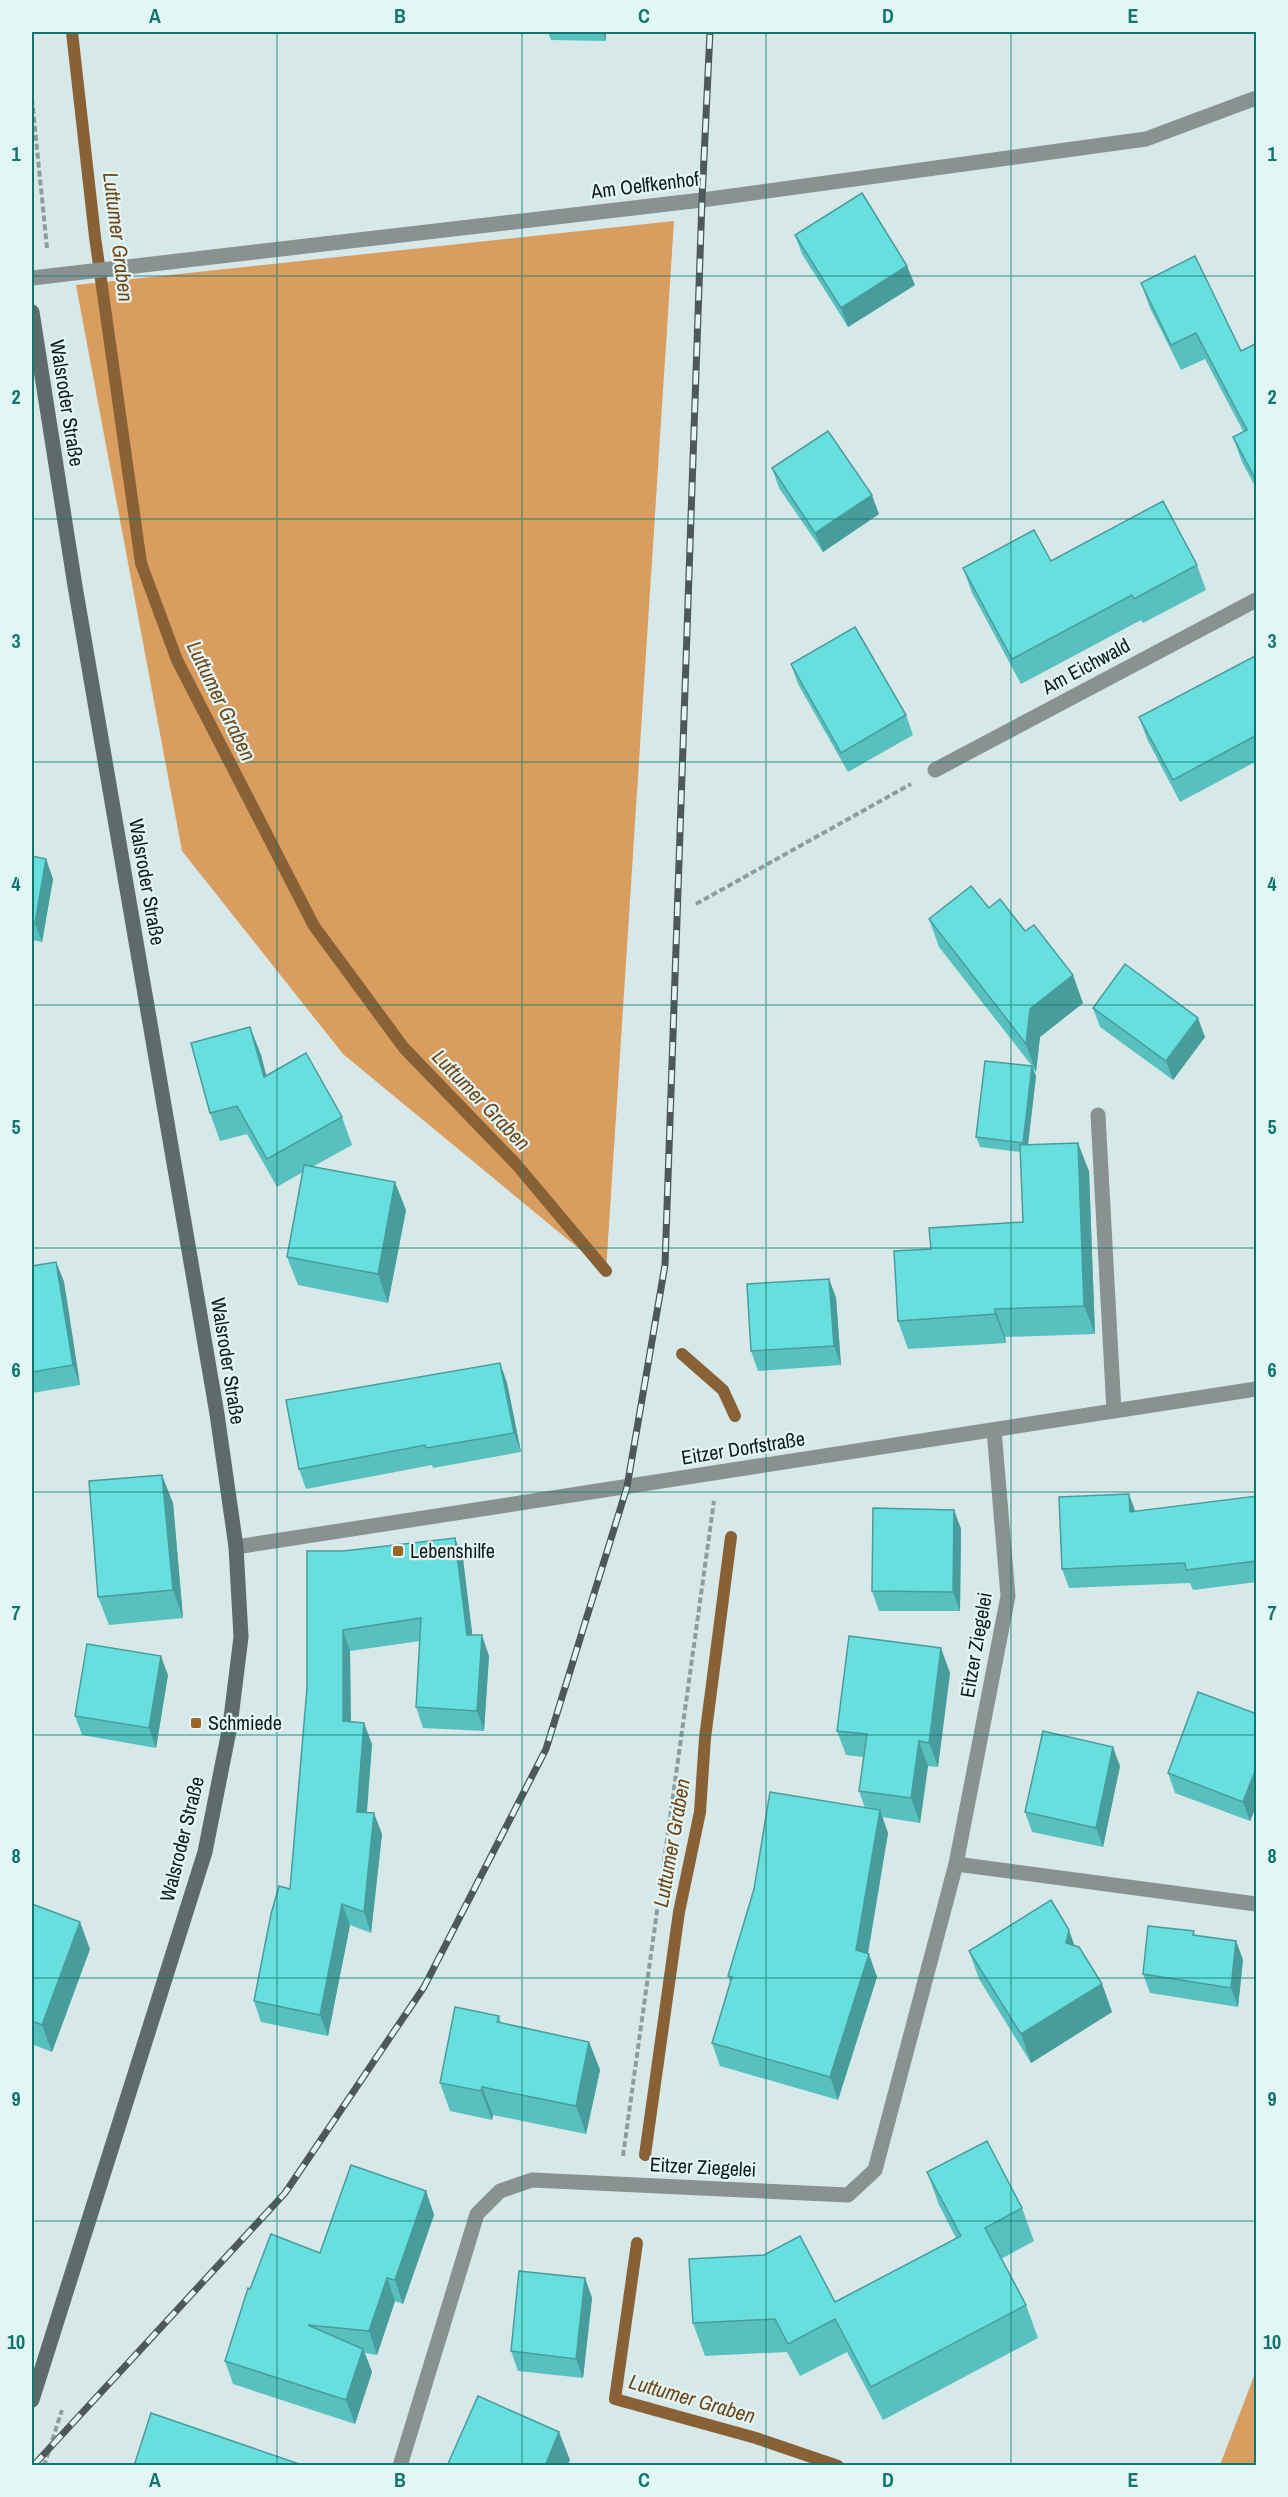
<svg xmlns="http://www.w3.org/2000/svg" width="1288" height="2497" font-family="'Archivo Narrow',sans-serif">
	<rect width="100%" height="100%" fill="#d6e9e8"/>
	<g fill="#da9d60">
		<polygon points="674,221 606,1271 343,1054 182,851 76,285"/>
		<polygon points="1256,2371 1256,2465 1220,2465"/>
	</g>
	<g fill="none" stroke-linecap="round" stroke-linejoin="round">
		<g stroke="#896137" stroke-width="12">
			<polyline points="72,32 95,237 141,563 177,660 314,926 404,1048 516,1164 606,1271"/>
			<polyline points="682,1354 723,1390 735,1416"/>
			<polyline points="645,2155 679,1912 700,1812 705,1738 731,1537"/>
			<polyline points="637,2243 615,2399 756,2438 838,2466"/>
		</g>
		<g stroke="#8e9c9c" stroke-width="4" stroke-dasharray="6 3" stroke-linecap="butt">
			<polyline points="32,99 47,248"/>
			<polyline points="696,904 911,784"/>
			<polyline points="623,2156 714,1501"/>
			<polyline points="44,2466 62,2410"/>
		</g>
		<polyline stroke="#8a9291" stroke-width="15" points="1098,1115 1114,1411"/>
		<g stroke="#8a9291" stroke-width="15">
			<polyline points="32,278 702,200 1146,139 1256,98"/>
			<polyline points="935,770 1256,600"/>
			<polyline points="236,1547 1256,1389"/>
			<polyline points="956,1864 1256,1904"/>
			<polyline points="400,2466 477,2214 500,2191 532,2180 848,2195 875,2170 956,1864 1008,1596 994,1430"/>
		</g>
		<polyline stroke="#5f6a6a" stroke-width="15" points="32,312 75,586 217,1414 236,1547 241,1637 230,1726 205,1852 32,2400"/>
		<g stroke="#4e5858" stroke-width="7">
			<polyline id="rail" points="33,2466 285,2193 424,1987 546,1749 627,1487 665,1265 702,200 710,32"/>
		</g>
		<use href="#rail" stroke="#e3f6f6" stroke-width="4.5" stroke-dasharray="14" stroke-linecap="butt"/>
	</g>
	<g fill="#59c0c0">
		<polygon points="548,32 606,32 606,41 551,40"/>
		<polygon points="795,235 915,285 848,327 802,254"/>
		<polygon points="1141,283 1241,351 1257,343 1257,490 1242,462 1233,437 1243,431 1205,359 1181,370 1150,308"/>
		<polygon points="772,468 879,514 823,552 779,488"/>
		<polygon points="1051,561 1197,565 1206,590 1143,623 1141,620 1021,684 972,593 963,568"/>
		<polygon points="1257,655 1257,761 1180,802 1147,739 1139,717"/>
		<polygon points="791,664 906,715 913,735 848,772 798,684"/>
		<polygon points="32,856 46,859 53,879 42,942 32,940"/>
		<polygon points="989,908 1025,931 1083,1003 1040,1037 1036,1072 1032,1067 1036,1076 1028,1145 1089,1171 1095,1334 1005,1337 1006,1343 908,1349 898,1321 931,1249 1023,1222 1021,1152 980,1147 976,1137 1032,1066 939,947 929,919"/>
		<polygon points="1093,1008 1205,1037 1173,1080 1100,1027"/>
		<polygon points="250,1027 261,1055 266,1075 342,1117 352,1145 314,1166 406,1210 388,1303 298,1285 287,1257 303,1172 277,1187 247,1134 220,1141 210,1113"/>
		<polygon points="56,1262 64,1282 80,1385 32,1393 32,1266"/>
		<polygon points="829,1279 836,1298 841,1365 758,1371 751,1351"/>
		<polygon points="500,1363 507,1383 521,1452 433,1468 432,1465 306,1489 299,1469"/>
		<polygon points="1257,1496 1257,1582 1193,1590 1190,1583 1069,1588 1062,1569 1136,1511"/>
		<polygon points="173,1503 183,1618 109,1625 98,1597"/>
		<polygon points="954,1510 961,1529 960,1611 879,1611 872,1591"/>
		<polygon points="307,1551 463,1559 472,1635 489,1656 484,1731 423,1728 416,1707 420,1641 350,1651 351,1722 372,1744 367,1812 382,1834 371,1933 350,1925 328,2036 261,2022 254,2001 290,1889 307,1688"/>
		<polygon points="950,1673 938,1767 928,1766 920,1823 882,1817 888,1833 868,1954 877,1977 838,2100 720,2066 712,2043 730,1982 728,1976 865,1808 859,1791 863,1757 846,1755 837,1731"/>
		<polygon points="168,1675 156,1748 82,1735 75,1716"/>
		<polygon points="1257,1714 1257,1804 1250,1821 1175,1793 1168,1773"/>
		<polygon points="1120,1766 1103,1847 1032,1832 1025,1812"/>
		<polygon points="32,1904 90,1949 52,2052 34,2045 32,2051"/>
		<polygon points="1236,1941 1243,1960 1238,2007 1150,1993 1143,1974"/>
		<polygon points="1075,1945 1102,1984 1112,2012 1031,2063 979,1979 969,1951"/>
		<polygon points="499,2016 501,2023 589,2042 600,2070 586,2134 493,2115 492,2120 450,2111 440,2083"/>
		<polygon points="927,2172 1022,2208 1034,2241 1001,2259 1026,2305 1038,2338 883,2420 847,2352 800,2376 787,2352 705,2356 693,2323 835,2302 956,2238 939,2205"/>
		<polygon points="426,2191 434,2215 403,2304 395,2301 377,2355 365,2353 372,2372 355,2424 233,2384 225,2361 250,2289 320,2253"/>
		<polygon points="585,2278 592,2298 583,2378 518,2371 511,2351"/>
	</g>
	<g fill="#499c9c">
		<polygon points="603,32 606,32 606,41"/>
		<polygon points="907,266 915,285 848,327 841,308"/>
		<polygon points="872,495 879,514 823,552 815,533"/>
		<polygon points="46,859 53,879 42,942 35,923"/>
		<polygon points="1073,975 1083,1003 1040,1037 1036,1072 1026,1044 1030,1009"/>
		<polygon points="1198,1018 1205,1037 1173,1080 1166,1061"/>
		<polygon points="250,1027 261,1055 274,1105 264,1077"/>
		<polygon points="1032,1066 1036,1076 1027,1153 1023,1143"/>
		<polygon points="1078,1143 1089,1171 1095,1334 1084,1306"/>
		<polygon points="395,1182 406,1210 388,1303 378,1274"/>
		<polygon points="56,1262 64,1282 80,1385 73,1365"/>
		<polygon points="829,1279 836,1298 841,1365 834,1346"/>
		<polygon points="995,1309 1005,1337 1006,1343 995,1314"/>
		<polygon points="500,1363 507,1383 521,1452 514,1433"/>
		<polygon points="162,1475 173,1503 183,1618 173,1590"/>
		<polygon points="1129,1494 1136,1513 1130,1512"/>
		<polygon points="954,1510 961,1529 960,1611 953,1592"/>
		<polygon points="455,1538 463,1559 475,1656 467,1635"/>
		<polygon points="343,1630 350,1651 351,1742 343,1721"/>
		<polygon points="482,1635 489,1656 484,1731 477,1711"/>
		<polygon points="941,1648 950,1673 938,1767 929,1743"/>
		<polygon points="161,1656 168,1675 156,1748 149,1728"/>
		<polygon points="364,1723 372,1744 365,1833 357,1812"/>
		<polygon points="919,1741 928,1766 920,1823 911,1798"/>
		<polygon points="1113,1747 1120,1766 1103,1847 1096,1828"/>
		<polygon points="1257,1766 1257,1804 1250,1821 1243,1802"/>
		<polygon points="880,1810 888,1833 867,1958 869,1954 877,1977 838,2100 830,2077 856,1950"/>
		<polygon points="374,1813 382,1834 371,1933 364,1912"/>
		<polygon points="342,1904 350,1925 328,2036 320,2015"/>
		<polygon points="80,1922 90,1949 52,2052 42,2025"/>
		<polygon points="1069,1930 1079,1958 1066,1943"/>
		<polygon points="1236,1941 1243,1960 1238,2007 1231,1988"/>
		<polygon points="1102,1984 1112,2012 1031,2063 1021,2034"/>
		<polygon points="32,2038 34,2045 32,2051"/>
		<polygon points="589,2042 600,2070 586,2134 576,2106"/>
		<polygon points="482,2087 493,2115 492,2120 481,2091"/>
		<polygon points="426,2191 434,2215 403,2304 395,2280"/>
		<polygon points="387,2278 395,2301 377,2355 369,2331"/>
		<polygon points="585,2278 592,2298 583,2378 576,2359"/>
		<polygon points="363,2349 372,2372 355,2424 346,2400"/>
		<polygon points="559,2432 570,2460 567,2466 545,2466"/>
	</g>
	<g fill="#68dfdf" stroke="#499c9c" stroke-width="1.5">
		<polygon points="862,193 907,266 841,308 795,235"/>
		<polygon points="1195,256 1241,351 1257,343 1257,482 1233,437 1247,430 1196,333 1171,345 1141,283"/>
		<polygon points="828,431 872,495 815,533 772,468"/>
		<polygon points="1163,501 1197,565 1134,599 1132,595 1012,659 963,568 1034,530 1051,561"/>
		<polygon points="855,627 906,715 841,753 791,664"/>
		<polygon points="1257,655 1257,735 1173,780 1139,717"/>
		<polygon points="32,856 46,859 35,923 32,922"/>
		<polygon points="971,886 989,908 1000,899 1025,931 1034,925 1073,975 1030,1009 1026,1044 929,919"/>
		<polygon points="1125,964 1198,1018 1166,1061 1093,1008"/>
		<polygon points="250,1027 264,1077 306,1053 342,1117 267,1159 237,1106 210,1113 191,1043"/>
		<polygon points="985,1061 1032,1066 1023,1143 976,1137"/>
		<polygon points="1078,1143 1084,1306 995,1309 995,1314 898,1321 894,1251 931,1249 929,1228 1023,1222 1020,1145"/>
		<polygon points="304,1165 395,1182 378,1274 287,1257"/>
		<polygon points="56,1262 73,1365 32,1372 32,1266"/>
		<polygon points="829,1279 834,1346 751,1351 747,1284"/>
		<polygon points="500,1363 514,1433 426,1448 425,1445 299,1469 286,1400"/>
		<polygon points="162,1475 173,1590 98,1597 89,1481"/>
		<polygon points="1129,1494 1130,1512 1257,1496 1257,1561 1186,1570 1185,1563 1062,1569 1059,1497"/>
		<polygon points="873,1508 954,1510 953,1592 872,1591"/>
		<polygon points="455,1538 467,1635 482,1635 477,1711 416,1707 421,1618 343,1630 343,1721 364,1723 357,1812 374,1813 364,1912 342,1904 320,2015 254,2001 271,1914 279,1886 290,1889 307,1688 307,1551 343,1551"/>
		<polygon points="849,1636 941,1648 929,1743 919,1741 911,1798 859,1791 867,1734 837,1731"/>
		<polygon points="87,1644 161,1656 149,1728 75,1716"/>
		<polygon points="1198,1692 1257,1714 1257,1766 1243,1802 1168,1773"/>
		<polygon points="1043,1731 1113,1747 1096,1828 1025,1812"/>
		<polygon points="770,1792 880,1810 856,1950 869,1954 830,2077 712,2043 732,1977 728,1976 754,1889"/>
		<polygon points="1051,1900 1069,1930 1066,1943 1079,1947 1102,1984 1021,2034 969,1951"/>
		<polygon points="32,1904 80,1922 42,2025 32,2021"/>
		<polygon points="1148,1926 1194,1931 1193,1935 1236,1941 1231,1988 1143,1974"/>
		<polygon points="455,2007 499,2016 497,2022 589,2042 576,2106 482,2087 481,2091 440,2083"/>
		<polygon points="987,2141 1022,2208 985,2228 1026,2305 871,2387 835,2319 788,2344 775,2319 693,2323 689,2259 764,2255 800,2236 835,2302 961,2236 927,2172"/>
		<polygon points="351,2165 426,2191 395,2280 387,2278 369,2331 308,2325 363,2349 346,2400 225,2361 248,2288 250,2289 271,2234 320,2253"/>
		<polygon points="519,2271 585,2278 576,2359 511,2351"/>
		<polygon points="478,2396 559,2432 545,2466 447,2466"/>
		<polygon points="151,2413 305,2466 134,2466"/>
	</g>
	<path fill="none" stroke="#0f766e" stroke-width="1.5" stroke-opacity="0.55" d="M277 32V2466M522 32V2466M766 32V2466M1011 32V2466M32 276H1256M32 519H1256M32 762H1256M32 1005H1256M32 1248H1256M32 1492H1256M32 1735H1256M32 1978H1256M32 2221H1256"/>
	<g fill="#9f6525" stroke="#e3f6f6" stroke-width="2">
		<rect x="392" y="1545" width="12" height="12" rx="3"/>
		<rect x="190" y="1717" width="12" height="12" rx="3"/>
	</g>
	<g text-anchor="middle" stroke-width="4.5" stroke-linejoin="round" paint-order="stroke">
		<g font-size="20" fill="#131a1a" stroke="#e3f6f6">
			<text transform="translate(645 185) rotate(-7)" y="7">Am Oelfkenhof</text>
			<text transform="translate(67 403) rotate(81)" y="7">Walsroder Straße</text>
			<text transform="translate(1086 666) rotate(-28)" y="7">Am Eichwald</text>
			<text transform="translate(147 882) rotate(80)" y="7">Walsroder Straße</text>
			<text transform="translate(228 1361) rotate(81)" y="7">Walsroder Straße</text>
			<text transform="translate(743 1448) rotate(-9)" y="7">Eitzer Dorfstraße</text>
			<text transform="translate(976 1645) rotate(-80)" y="7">Eitzer Ziegelei</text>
			<text transform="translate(182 1839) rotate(-76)" y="7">Walsroder Straße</text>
			<text transform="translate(703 2167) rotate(3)" y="7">Eitzer Ziegelei</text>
		</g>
		<g font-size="20" fill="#131a1a" stroke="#e3f6f6" text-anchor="start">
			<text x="410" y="1558">Lebenshilfe</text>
			<text x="208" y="1730">Schmiede</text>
		</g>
		<g font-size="21" font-style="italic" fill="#6f4517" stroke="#e3f6f6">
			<text transform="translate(118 237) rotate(83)" y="7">Luttumer Graben</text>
			<text transform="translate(221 701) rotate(64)" y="7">Luttumer Graben</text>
			<text transform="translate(481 1100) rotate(46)" y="7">Luttumer Graben</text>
			<text transform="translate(672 1843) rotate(-80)" y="7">Luttumer Graben</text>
			<text transform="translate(692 2399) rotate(16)" y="7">Luttumer Graben</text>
		</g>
	</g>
	<rect width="1288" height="2497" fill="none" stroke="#e3f6f6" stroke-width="66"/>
	<rect x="33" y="33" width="1222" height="2431" fill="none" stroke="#0f766e" stroke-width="2"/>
	<g font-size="20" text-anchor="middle" font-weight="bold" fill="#0f766e">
		<text x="155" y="23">A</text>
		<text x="400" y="23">B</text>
		<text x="644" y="23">C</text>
		<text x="888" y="23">D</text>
		<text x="1133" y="23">E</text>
		<text x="16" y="161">1</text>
		<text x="1272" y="161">1</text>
		<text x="16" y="404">2</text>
		<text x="1272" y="404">2</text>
		<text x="16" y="648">3</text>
		<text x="1272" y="648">3</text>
		<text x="16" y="891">4</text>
		<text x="1272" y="891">4</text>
		<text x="16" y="1134">5</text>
		<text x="1272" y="1134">5</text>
		<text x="16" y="1377">6</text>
		<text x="1272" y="1377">6</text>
		<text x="16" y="1620">7</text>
		<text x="1272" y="1620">7</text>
		<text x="16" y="1863">8</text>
		<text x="1272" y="1863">8</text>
		<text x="16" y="2106">9</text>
		<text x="1272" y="2106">9</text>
		<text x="16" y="2349">10</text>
		<text x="1272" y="2349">10</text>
		<text x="155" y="2487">A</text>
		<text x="400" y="2487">B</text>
		<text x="644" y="2487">C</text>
		<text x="888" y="2487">D</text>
		<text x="1133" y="2487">E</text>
	</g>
</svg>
